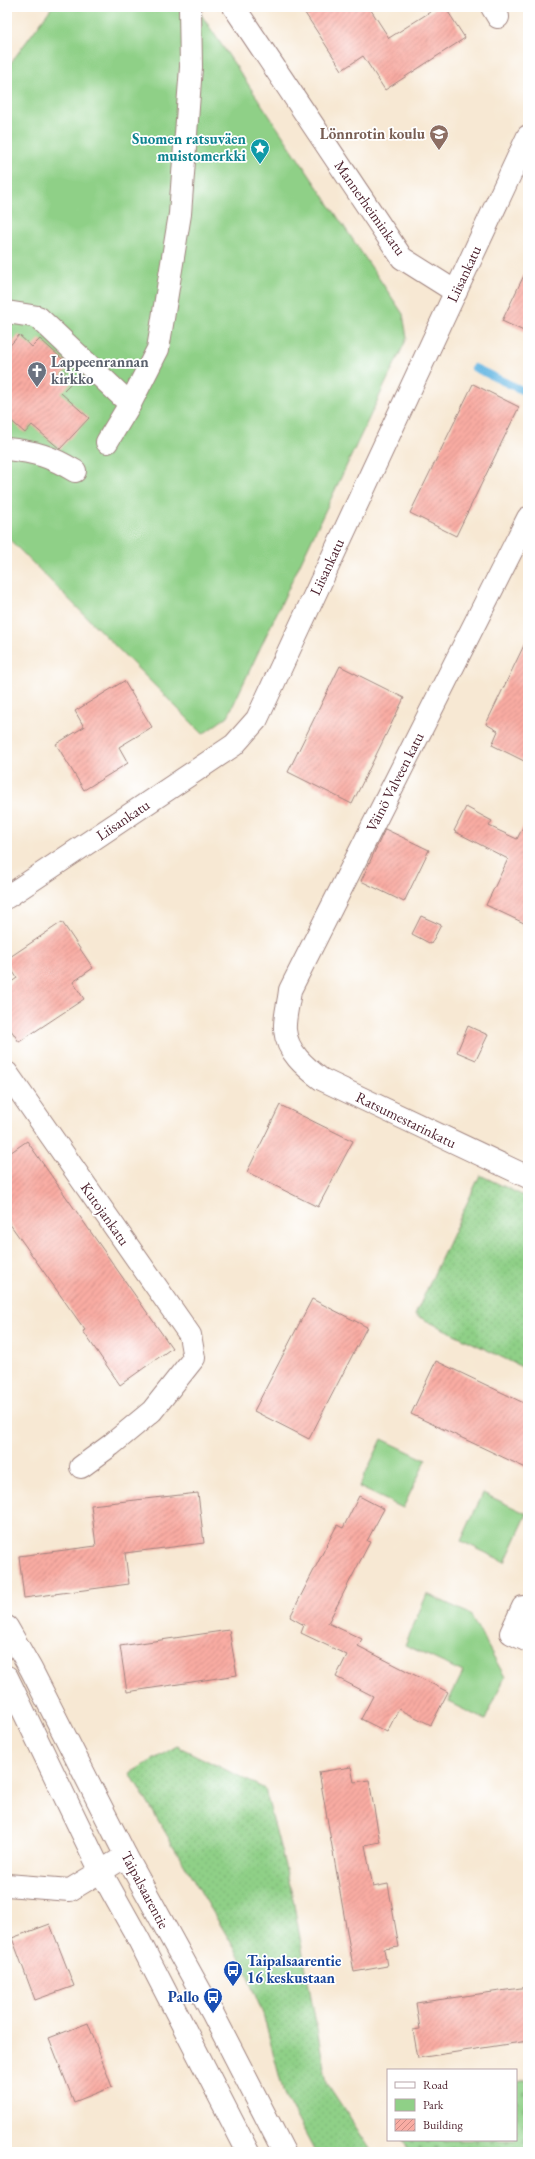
<svg xmlns="http://www.w3.org/2000/svg" width="535" height="2159" font-family="'EB Garamond',serif">
	<defs>
		<pattern id="grass-dots" width="8" height="8" patternUnits="userSpaceOnUse"><rect width="8" height="8" fill="#8fd087"/><path d="M2 2h.1M6 6h.1" fill="none" stroke="#7db275" stroke-width="1.8" stroke-linecap="round"/></pattern>
		<pattern id="cemetery-stones" width="16" height="16" patternUnits="userSpaceOnUse"><rect width="16" height="16" fill="#8fd087"/><path d="M2 7V4a2 2 0 0 1 4 0v3zM10 15v-3a2 2 0 0 1 4 0v3z" fill="#7db275"/></pattern>
		<pattern id="building-hatch" width="6" height="6" patternUnits="userSpaceOnUse"><rect width="6" height="6" fill="#f9aca3"/><path d="M-1 1l2-2M0 6l6-6M5 7l2-2" fill="none" stroke="#cc8b85"/></pattern>
	</defs>
	<rect width="100%" height="100%" fill="#fff"/>
	<filter id="ink" filterUnits="userSpaceOnUse"><feTurbulence type="fractalNoise" baseFrequency=".025" numOctaves="2"/><feDisplacementMap in="SourceGraphic" scale="8" xChannelSelector="R" yChannelSelector="G"/><feConvolveMatrix kernelMatrix="1 2 1 2 8 2 1 2 1" color-interpolation-filters="sRGB"/></filter>
	<filter id="wash" filterUnits="userSpaceOnUse"><feTurbulence type="fractalNoise" baseFrequency=".012" numOctaves="4" result="noise"/><feDisplacementMap in="SourceGraphic" scale="16" xChannelSelector="R" yChannelSelector="G"/><feGaussianBlur stdDeviation="0.9" result="paint"/><feColorMatrix in="noise" values="0 0 0 0 0 0 0 0 0 0 0 0 0 0 0 0 0 1.4 0 .05"/><feComposite in="paint" operator="in"/></filter>
	<g filter="url(#wash)">
		<rect width="100%" height="100%" fill="#f7e8d3"/>
		<g fill="url(#grass-dots)" stroke="#6c7859">
			<polygon points="480,1175 528,1198 528,1370 415,1315"/>
			<polygon points="177,1746 265,1789 291,1889 327,2083 372,2152 315,2152 284,2094 263,2014 239,1956 130,1773"/>
		</g>
		<polygon fill="url(#cemetery-stones)" stroke="#6c7859" points="528,2080 528,2152 409,2152 403,2140 516,2140 516,2082"/>
		<g fill="#8fd087" stroke="#6c7859">
			<polygon points="52,7 196,7 403,314 407,338 228,716 203,734 7,537 7,68"/>
			<polygon points="382,1439 426,1460 403,1508 359,1487"/>
			<polygon points="483,1493 527,1514 505,1562 461,1541"/>
			<polygon points="427,1594 470,1614 505,1677 485,1720 448,1702 463,1672 405,1645"/>
		</g>
		<g fill="none" stroke-linecap="round" stroke-linejoin="round">
			<polyline stroke="#68b8e3" stroke-width="8" points="475,368 528,393"/>
		</g>
		<g id="blocks">
			<g fill="url(#building-hatch)">
				<polygon points="301,7 369,7 389,38 438,7 445,7 465,38 385,90 363,56 342,70"/>
				<polygon points="528,267 528,333 502,321"/>
				<polygon points="19,335 32,347 40,339 70,366 62,375 71,383 61,393 89,418 60,449 32,425 25,433 7,417 7,349"/>
				<polygon points="473,384 519,407 456,536 410,513"/>
				<polygon points="528,637 528,763 492,745 498,731 486,724"/>
				<polygon points="340,666 404,698 352,804 288,772"/>
				<polygon points="124,681 152,727 119,747 128,763 84,790 56,744 84,727 75,711"/>
				<polygon points="466,807 492,821 489,826 517,839 528,817 528,925 486,905 508,859 454,831"/>
				<polygon points="385,829 429,850 404,902 361,881"/>
				<polygon points="421,916 441,925 431,944 412,934"/>
				<polygon points="62,922 93,968 73,982 84,999 19,1042 7,1024 7,985 17,978 7,962 7,959"/>
				<polygon points="468,1026 488,1035 476,1060 457,1052"/>
				<polygon points="280,1105 353,1141 318,1207 247,1172"/>
				<polygon points="27,1141 172,1348 120,1385 83,1331 85,1330 7,1220 7,1155"/>
				<polygon points="312,1299 367,1327 309,1439 254,1411"/>
				<polygon points="436,1361 528,1405 528,1469 411,1414"/>
				<polygon points="198,1493 204,1543 125,1553 129,1584 24,1598 19,1556 96,1546 91,1505"/>
				<polygon points="359,1496 384,1509 367,1541 370,1542 328,1623 362,1639 358,1646 448,1692 431,1725 399,1709 387,1732 361,1719 373,1696 336,1677 347,1655 301,1633 304,1625 290,1617 337,1525 343,1528"/>
				<polygon points="229,1630 237,1675 127,1692 120,1646"/>
				<polygon points="351,1767 354,1782 369,1780 380,1842 365,1845 373,1887 388,1884 399,1947 384,1949 387,1966 354,1972 319,1772"/>
				<polygon points="50,1924 74,1986 35,2000 12,1938"/>
				<polygon points="528,1987 528,2041 418,2058 413,2030 420,2029 416,2003"/>
				<polygon points="88,2023 112,2087 74,2102 49,2038"/>
			</g>
		</g>
	</g>
	<g filter="url(#ink)">
		<use href="#blocks" fill-opacity="0" stroke="#a0847f" stroke-width="1"/>
		<g fill="none" stroke-linecap="round" stroke-linejoin="round">
			<g stroke="#a0847f" stroke-width="24">
				<g id="minor">
					<polyline points="234,7 402,258 456,292"/>
					<polyline points="492,7 498,17"/>
					<polyline points="7,312 38,317 130,404"/>
					<polyline points="107,442 130,404 158,349 180,214 191,67 190,7"/>
					<path d="M7 449C36 452 50 456 75 471"/>
					<path d="M528 518 290 990C289 1002 284 1018 285 1030 287 1052 305 1067 321 1079L528 1177"/>
					<polyline points="7,897 234,745 257,719 528,136"/>
					<polyline points="7,1073 190,1335 194,1358 152,1411 111,1445 81,1467"/>
					<polyline points="523,1607 511,1633 528,1641"/>
					<polyline points="7,1885 70,1890 126,1856"/>
				</g>
			</g>
			<g stroke="#a0847f" stroke-width="24">
				<g id="major">
					<polyline points="7,1627 31,1669 126,1856 213,2014 284,2152"/>
					<polyline points="7,1677 101,1872 139,1940 248,2152"/>
				</g>
			</g>
			<use href="#minor" stroke="#fff" stroke-width="22"/>
			<use href="#major" stroke="#fff" stroke-width="22"/>
		</g>
	</g>
	<defs>
		<g id="school-pin" transform="scale(1)"><path d="M0 17L-7.5 6A9.5 9.5 0 1 1 7.5 6Z" fill="#8d6e63" stroke="#fff"/><path d="M0-5L7-2L0 1L-7-2ZM-4 1L0 2.5L4 1V4Q0 6-4 4Z" fill="#fff"/></g>
		<g id="sight-pin" transform="scale(1)"><path d="M0 17L-7.5 6A9.5 9.5 0 1 1 7.5 6Z" fill="#0f9aa8" stroke="#fff"/><path d="M0-6L1.8-2.2L6-1.7L2.9 1.2L3.7 5.4L0 3.3L-3.7 5.4L-2.9 1.2L-6-1.7L-1.8-2.2Z" fill="#fff"/></g>
		<g id="church-pin" transform="scale(1)"><path d="M0 17L-7.5 6A9.5 9.5 0 1 1 7.5 6Z" fill="#6b7280" stroke="#fff"/><path d="M-1.2-6h2.4v3.5h3.3v2.4h-3.3V6h-2.4V-.1h-3.3v-2.4h3.3Z" fill="#fff"/></g>
		<g id="bus-pin" transform="scale(1)"><path d="M0 17L-7.5 6A9.5 9.5 0 1 1 7.5 6Z" fill="#1a4fb4" stroke="#fff"/><path d="M-5-6H5V4H4V6H2V4H-2V6H-4V4H-5ZM-3.5-4V0h7V-4ZM-3.5 1.2v1.5H-2V1.2ZM2 1.2v1.5H3.5V1.2Z" fill="#fff"/></g>
	</defs>
	<g fill-rule="evenodd">
		<use href="#school-pin" x="439" y="134"/>
		<use href="#sight-pin" x="260" y="148"/>
		<use href="#church-pin" x="37" y="371"/>
		<use href="#bus-pin" x="233" y="1970"/>
		<use href="#bus-pin" x="213" y="1997"/>
	</g>
	<g text-anchor="middle" stroke-width="3.5" stroke-linejoin="round" paint-order="stroke">
		<g font-size="15" font-weight="bold" fill="#785e54" stroke="#fff" text-anchor="end">
			<text x="425" y="139">Lönnrotin koulu</text>
		</g>
		<g font-size="15" font-weight="bold" fill="#0d838f" stroke="#fff" text-anchor="end">
			<text x="246" y="144">Suomen ratsuväen<tspan x="246" dy="17">muistomerkki</tspan></text>
		</g>
		<g font-size="15" fill="#4a1f2b" stroke="#fff">
			<text transform="translate(370 208) rotate(55)" y="5">Mannerheiminkatu</text>
			<text transform="translate(464 274) rotate(-65)" y="5">Liisankatu</text>
			<text transform="translate(327 567) rotate(-65)" y="5">Liisankatu</text>
			<text transform="translate(395 782) rotate(-63)" y="5">Väinö Valveen katu</text>
			<text transform="translate(123 820) rotate(-34)" y="5">Liisankatu</text>
			<text transform="translate(406 1120) rotate(26)" y="5">Ratsumestarinkatu</text>
			<text transform="translate(105 1214) rotate(55)" y="5">Kutojankatu</text>
			<text transform="translate(145 1890) rotate(62)" y="5">Taipalsaarentie</text>
		</g>
		<g font-size="15" font-weight="bold" fill="#5b616d" stroke="#fff" text-anchor="start">
			<text x="51" y="367">Lappeenrannan<tspan x="51" dy="17">kirkko</tspan></text>
		</g>
		<g font-size="15" font-weight="bold" fill="#164399" stroke="#fff" text-anchor="start">
			<text x="247" y="1966">Taipalsaarentie<tspan x="247" dy="17">16 keskustaan</tspan></text>
			<text x="199" y="2002" text-anchor="end">Pallo</text>
		</g>
	</g>
	<rect width="535" height="2159" fill="none" stroke="#fff" stroke-width="24"/>
	<rect x="387" y="2069" width="130" height="72" fill="#ffffff" stroke="#b7a5aa"/>
	<rect x="395" y="2082" width="20" height="6" fill="#ffffff" stroke="#b7a5aa"/>
	<text x="423" y="2089" font-size="12" fill="#4a1f2b">Road</text>
	<rect x="395" y="2099" width="20" height="12" fill="#8fd087" stroke="#b7a5aa"/>
	<text x="423" y="2109" font-size="12" fill="#4a1f2b">Park</text>
	<rect x="395" y="2119" width="20" height="12" fill="url(#building-hatch)" stroke="#b7a5aa"/>
	<text x="423" y="2129" font-size="12" fill="#4a1f2b">Building</text>
</svg>
